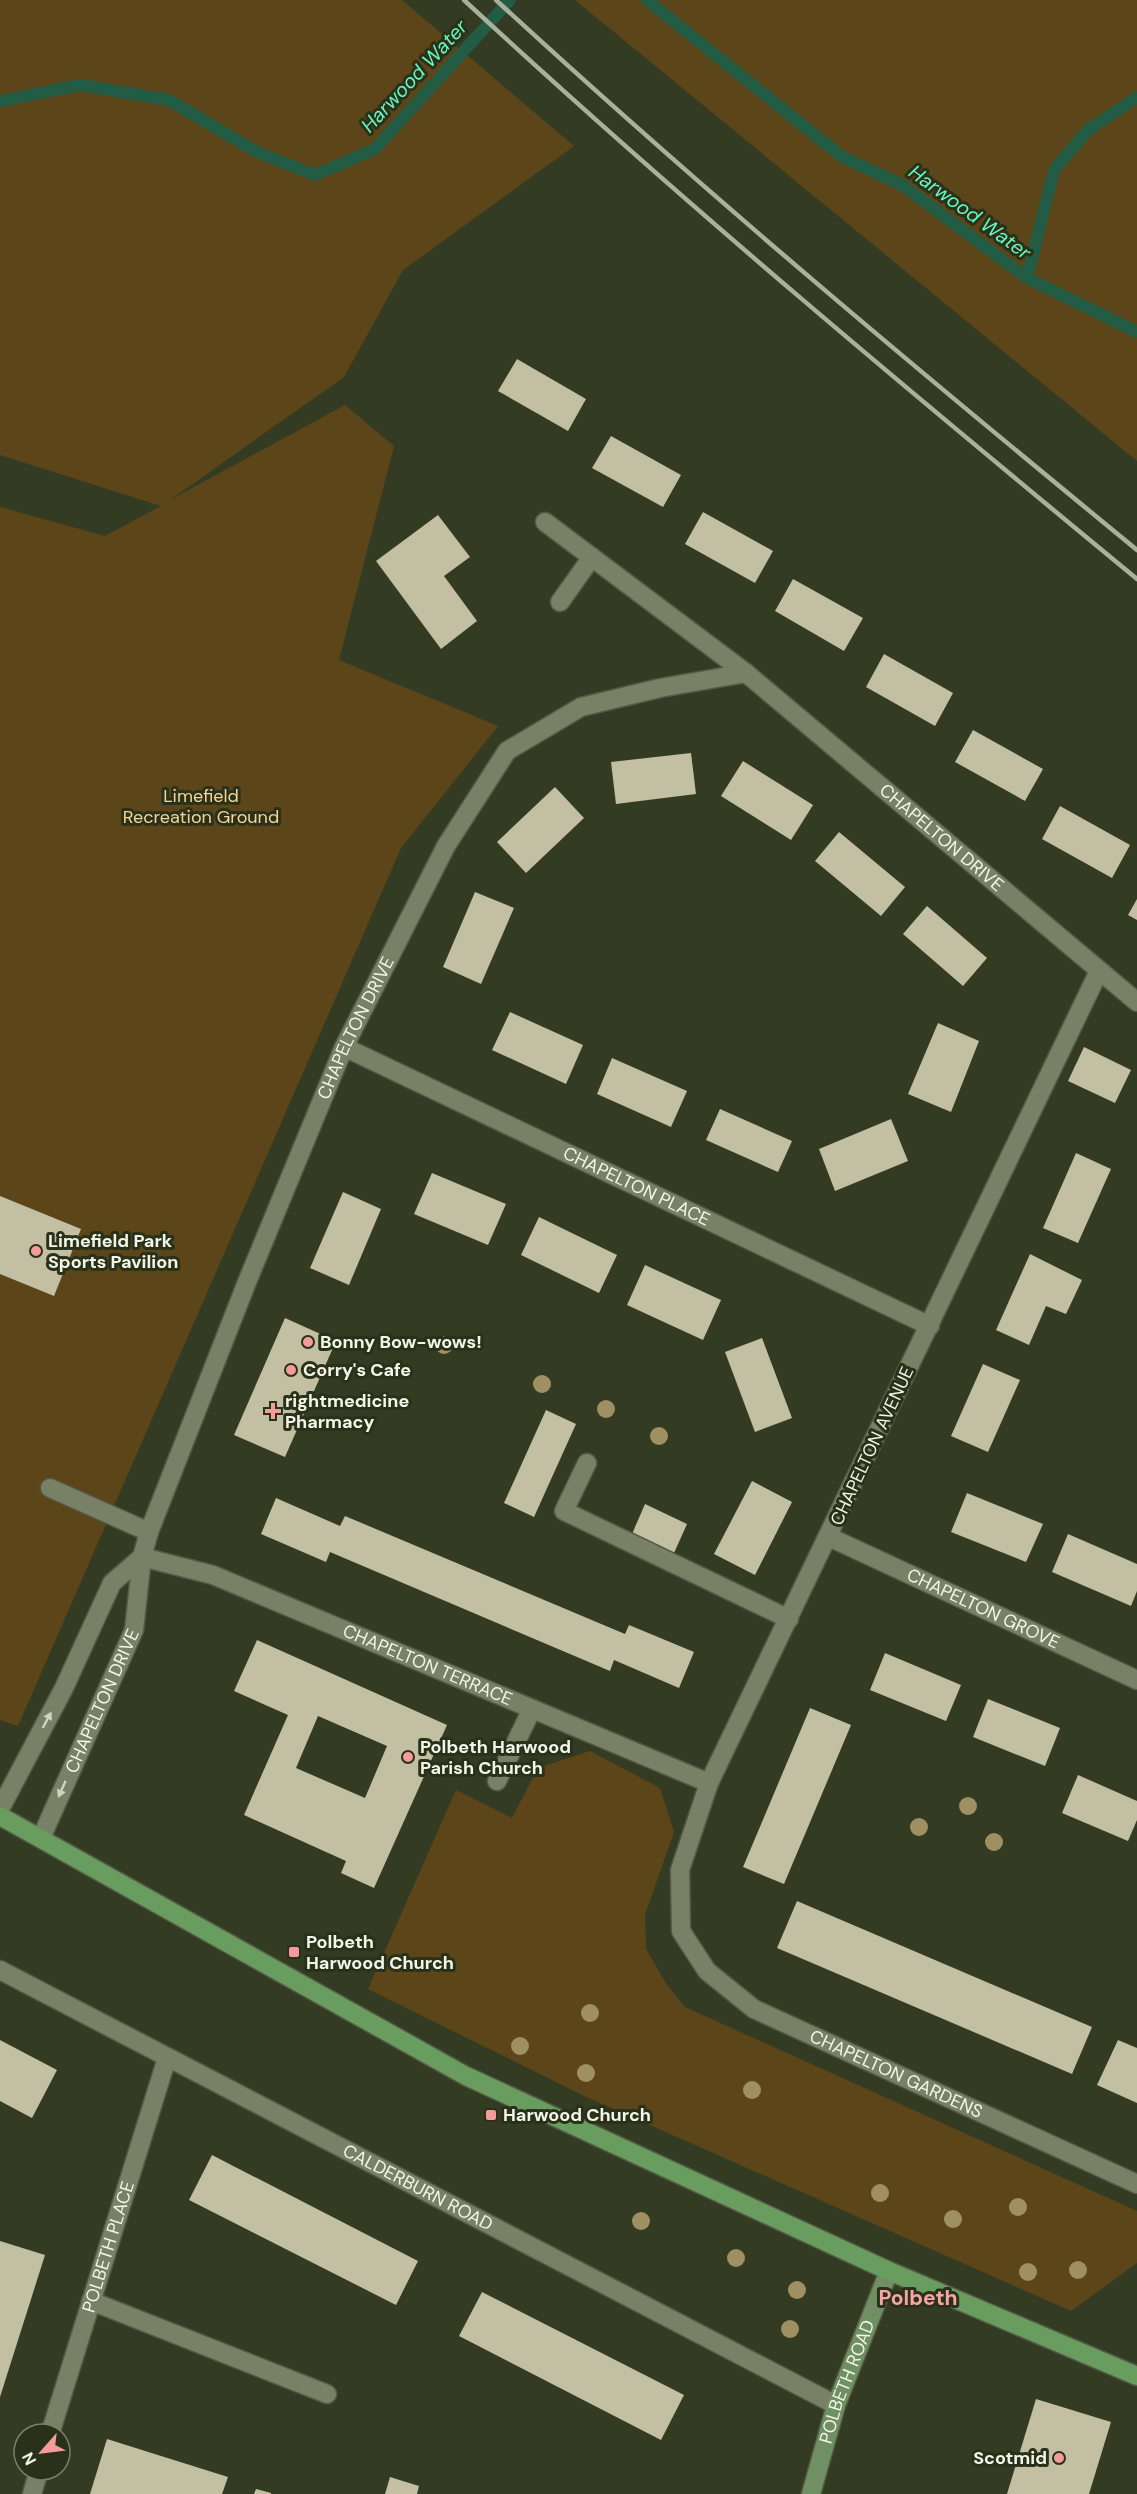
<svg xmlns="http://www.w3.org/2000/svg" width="1137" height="2494" font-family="'DM Sans',sans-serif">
	<rect width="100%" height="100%" fill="#343b23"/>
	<g fill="#5c4619">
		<polygon points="0,0 402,0 574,146 403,270 344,377 170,500 345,405 394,446 339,660 498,726 401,848 18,1726 0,1720 0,507 105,536 161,506 0,455"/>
		<polygon points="575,0 1137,0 1137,461"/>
		<polygon points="590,1751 660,1788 674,1832 645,1915 646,1949 667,1985 685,2007 1137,2211 1137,2263 1071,2311 582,2095 368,1989 456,1790 512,1818 538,1768"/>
	</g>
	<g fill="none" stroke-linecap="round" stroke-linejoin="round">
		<g stroke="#225c45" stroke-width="12">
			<polyline points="647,0 841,156 902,185 1027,278 1137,332"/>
			<polyline points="0,101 80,85 169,100 257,152 315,175 375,149 510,0"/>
			<polyline points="1027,278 1054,170 1088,130 1137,97"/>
		</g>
	</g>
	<g fill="#c3bfa2" fill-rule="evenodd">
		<polygon points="517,359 586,399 568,431 498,391"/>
		<polygon points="611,436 681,475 663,507 592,468"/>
		<polygon points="703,512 773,551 755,583 685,544"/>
		<polygon points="438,515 470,557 444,576 477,621 441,649 376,561"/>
		<polygon points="793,579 863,618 844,651 775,611"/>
		<polygon points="884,654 953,693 935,726 866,687"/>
		<polygon points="973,730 1043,769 1025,801 955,762"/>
		<polygon points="691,753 696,794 616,804 611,762"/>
		<polygon points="743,761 813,805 791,840 721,796"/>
		<polygon points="555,787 584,818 526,873 497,842"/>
		<polygon points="1060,806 1130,845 1112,878 1042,839"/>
		<polygon points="839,832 905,887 881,916 815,861"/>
		<polygon points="475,892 514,908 481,984 443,967"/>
		<polygon points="1137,899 1137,920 1128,915"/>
		<polygon points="927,906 987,958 963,986 903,934"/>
		<polygon points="510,1012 583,1045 566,1084 492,1050"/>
		<polygon points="938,1023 979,1041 951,1112 908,1094"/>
		<polygon points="1084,1047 1131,1070 1115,1103 1068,1081"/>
		<polygon points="612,1058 687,1091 671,1127 597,1094"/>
		<polygon points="720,1109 792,1141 778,1172 706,1140"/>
		<polygon points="891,1119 908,1161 835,1191 819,1149"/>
		<polygon points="1076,1153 1111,1169 1078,1243 1043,1228"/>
		<polygon points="432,1173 506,1204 488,1245 414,1214"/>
		<polygon points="343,1192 381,1209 349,1285 310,1268"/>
		<polygon points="0,1196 81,1229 54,1296 0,1274"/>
		<polygon points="539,1217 617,1255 599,1293 521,1255"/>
		<polygon points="1030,1254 1082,1280 1066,1314 1046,1306 1029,1345 996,1330"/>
		<polygon points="645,1265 721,1300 703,1340 627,1305"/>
		<polygon points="285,1318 336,1341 285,1457 234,1435"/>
		<polygon points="762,1338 792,1418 755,1432 725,1352"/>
		<polygon points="983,1364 1020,1380 988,1452 951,1436"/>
		<polygon points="546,1410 576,1424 534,1517 504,1503"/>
		<polygon points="752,1481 792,1502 755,1575 714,1554"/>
		<polygon points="967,1493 1043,1524 1026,1562 951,1532"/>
		<polygon points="276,1498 340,1526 345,1516 625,1634 629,1625 694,1652 679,1688 614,1660 610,1671 330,1552 326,1562 261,1534"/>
		<polygon points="645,1504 687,1524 674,1553 632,1534"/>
		<polygon points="1068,1534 1137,1564 1137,1591 1131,1606 1052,1572"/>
		<path d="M257 1640 447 1725 374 1888 341 1873 346 1861 244 1815 288 1715 234 1691ZM318 1716 387 1746 365 1798 296 1768Z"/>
		<polygon points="885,1653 961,1685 946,1721 870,1690"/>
		<polygon points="988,1699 1060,1728 1045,1766 973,1737"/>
		<polygon points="810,1708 851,1725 784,1884 743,1867"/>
		<polygon points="1078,1775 1137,1801 1137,1820 1128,1841 1062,1813"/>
		<polygon points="797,1901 1092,2027 1072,2074 777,1948"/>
		<polygon points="0,2040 57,2070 32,2118 0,2101"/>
		<polygon points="1118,2040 1137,2048 1137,2103 1097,2085"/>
		<polygon points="212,2155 418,2261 396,2305 189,2200"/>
		<polygon points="0,2241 45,2255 0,2397"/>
		<polygon points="482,2292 684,2395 661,2440 459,2336"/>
		<polygon points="1036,2399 1111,2422 1089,2494 1007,2494"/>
		<polygon points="107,2439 228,2477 222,2494 90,2494"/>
		<polygon points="390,2477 419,2486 417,2494 385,2494"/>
		<polygon points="256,2489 271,2493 271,2494 254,2494"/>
	</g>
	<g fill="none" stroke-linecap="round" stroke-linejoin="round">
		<g stroke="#535944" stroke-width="21">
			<g id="lane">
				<polyline points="587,1463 564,1511 789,1619"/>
				<polyline points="50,1488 149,1532"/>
				<polyline points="497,1781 532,1709"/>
				<polyline points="91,2301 327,2394"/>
			</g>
		</g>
		<g stroke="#535944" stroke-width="21">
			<g id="street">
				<path id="s1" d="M545 522 746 673 1137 1002"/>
				<polyline points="560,602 592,557"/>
				<path id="s2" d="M1099 971 709 1783 680 1870 681 1931 707 1971 754 2009 1137 2184"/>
				<path id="s3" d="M344 1047 930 1326"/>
				<path id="s4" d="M829 1537 1137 1680"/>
				<path id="s5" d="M142 1557 213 1575 709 1783"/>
				<polyline points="0,1809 64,1688 112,1583 142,1557"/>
				<path id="s6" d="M41 1838 134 1630 142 1557 149 1532 247 1282 344 1047 446 846 507 751 581 707 660 688 746 673"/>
				<path id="s7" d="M0 1970 836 2405"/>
				<path id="s8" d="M50 2434 167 2058"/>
				<polyline points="32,2494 39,2470"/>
			</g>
		</g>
		<g stroke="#535944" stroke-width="21">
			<g id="secondary">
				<path id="s9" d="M811 2494 836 2405 889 2271"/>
			</g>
		</g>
		<g stroke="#535944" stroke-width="21">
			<polyline id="primary" points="0,1816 466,2076 889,2271 1137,2376"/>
		</g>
		<use href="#lane" stroke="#788066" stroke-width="18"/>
		<use href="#street" stroke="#788066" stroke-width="18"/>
		<use href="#secondary" stroke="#708f63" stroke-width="18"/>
		<use href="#primary" stroke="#689d5f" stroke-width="18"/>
		<g stroke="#abb09e" stroke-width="4.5">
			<path d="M464 0C681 201 909 391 1137 579"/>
			<path d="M496 0C703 191 920 372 1137 550"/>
		</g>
	</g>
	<g fill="#9f8f61">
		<circle cx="444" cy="1345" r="9"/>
		<circle cx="542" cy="1384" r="9"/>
		<circle cx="606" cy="1409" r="9"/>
		<circle cx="659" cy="1436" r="9"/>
		<circle cx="968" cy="1806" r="9"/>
		<circle cx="919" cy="1827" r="9"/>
		<circle cx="994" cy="1842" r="9"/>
		<circle cx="590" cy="2013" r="9"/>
		<circle cx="520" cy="2046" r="9"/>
		<circle cx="586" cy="2073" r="9"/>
		<circle cx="752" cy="2090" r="9"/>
		<circle cx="880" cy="2193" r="9"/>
		<circle cx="1018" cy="2207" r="9"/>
		<circle cx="953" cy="2219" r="9"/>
		<circle cx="641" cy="2221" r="9"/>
		<circle cx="736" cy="2258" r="9"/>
		<circle cx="1078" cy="2270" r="9"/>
		<circle cx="1028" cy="2272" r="9"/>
		<circle cx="797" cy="2290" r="9"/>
		<circle cx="790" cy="2329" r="9"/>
	</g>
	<defs><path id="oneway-solid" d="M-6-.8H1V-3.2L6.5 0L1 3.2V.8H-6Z" transform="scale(1.5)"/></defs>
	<g fill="#cdd3c0">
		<use href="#oneway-solid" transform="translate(47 1720) rotate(-62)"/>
		<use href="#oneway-solid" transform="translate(62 1789) rotate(114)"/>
	</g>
	<g fill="#f59b9c" stroke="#2a311a" stroke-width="2">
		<circle cx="36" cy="1251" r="6"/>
		<circle cx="308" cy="1342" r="6"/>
		<circle cx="291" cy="1370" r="6"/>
		<path d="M270 1402h6v6h6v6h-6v6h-6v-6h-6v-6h6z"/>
		<circle cx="408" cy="1757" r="6"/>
		<rect x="288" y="1946" width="12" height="12" rx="3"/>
		<rect x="485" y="2109" width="12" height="12" rx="3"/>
		<circle cx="1059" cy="2458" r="6"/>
	</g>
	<g text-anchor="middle" stroke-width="6" stroke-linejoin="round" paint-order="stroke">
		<g font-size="18" fill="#f7d394" stroke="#2a311a">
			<text x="201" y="802">Limefield<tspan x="201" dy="21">Recreation Ground</tspan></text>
		</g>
		<g font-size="18" fill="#f1f6e7" stroke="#2a311a">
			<text dy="6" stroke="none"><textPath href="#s1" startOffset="507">CHAPELTON DRIVE</textPath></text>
			<text dy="6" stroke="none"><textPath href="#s6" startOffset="872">CHAPELTON DRIVE</textPath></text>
			<text dy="6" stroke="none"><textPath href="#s3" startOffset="324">CHAPELTON PLACE</textPath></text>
			<text transform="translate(872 1446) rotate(-65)" y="6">CHAPELTON AVENUE</text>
			<text dy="6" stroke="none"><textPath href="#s4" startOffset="170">CHAPELTON GROVE</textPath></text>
			<text dy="6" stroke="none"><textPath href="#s5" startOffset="306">CHAPELTON TERRACE</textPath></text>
			<text dy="6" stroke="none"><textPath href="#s6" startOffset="150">CHAPELTON DRIVE</textPath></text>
			<text dy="6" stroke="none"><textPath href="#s2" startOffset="1318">CHAPELTON GARDENS</textPath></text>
			<text dy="6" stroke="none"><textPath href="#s7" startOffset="471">CALDERBURN ROAD</textPath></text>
			<text dy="6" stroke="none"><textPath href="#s8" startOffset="196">POLBETH PLACE</textPath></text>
			<text dy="6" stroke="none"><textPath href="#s9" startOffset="118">POLBETH ROAD</textPath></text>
		</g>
		<g font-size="18" font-weight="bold" fill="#f1f6e7" stroke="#2a311a" text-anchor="start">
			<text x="48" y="1247">Limefield Park<tspan x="48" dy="21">Sports Pavilion</tspan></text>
			<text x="320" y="1348">Bonny Bow-wows!</text>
			<text x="303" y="1376">Corry's Cafe</text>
			<text x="285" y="1407">rightmedicine<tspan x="285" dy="21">Pharmacy</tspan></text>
			<text x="420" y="1753">Polbeth Harwood<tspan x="420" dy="21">Parish Church</tspan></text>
			<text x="306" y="1948">Polbeth<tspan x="306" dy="21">Harwood Church</tspan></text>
			<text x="503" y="2121">Harwood Church</text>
			<text x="1047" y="2464" text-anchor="end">Scotmid</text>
		</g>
		<g font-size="20" font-style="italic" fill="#66f8be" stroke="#2a311a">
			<text transform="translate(414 76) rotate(-47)" y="7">Harwood Water</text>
			<text transform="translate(970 212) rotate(36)" y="7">Harwood Water</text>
		</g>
		<g font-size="21" font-weight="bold" fill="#f8a4a4" stroke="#2a311a">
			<text x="918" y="2305">Polbeth</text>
		</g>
	</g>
	<g transform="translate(42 2452) rotate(242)"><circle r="28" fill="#2a311a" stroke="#7a806c" stroke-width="1.5"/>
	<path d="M0-4.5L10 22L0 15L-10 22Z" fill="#f59b9c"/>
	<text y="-9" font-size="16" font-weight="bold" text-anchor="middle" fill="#f1f6e7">N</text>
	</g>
</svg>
